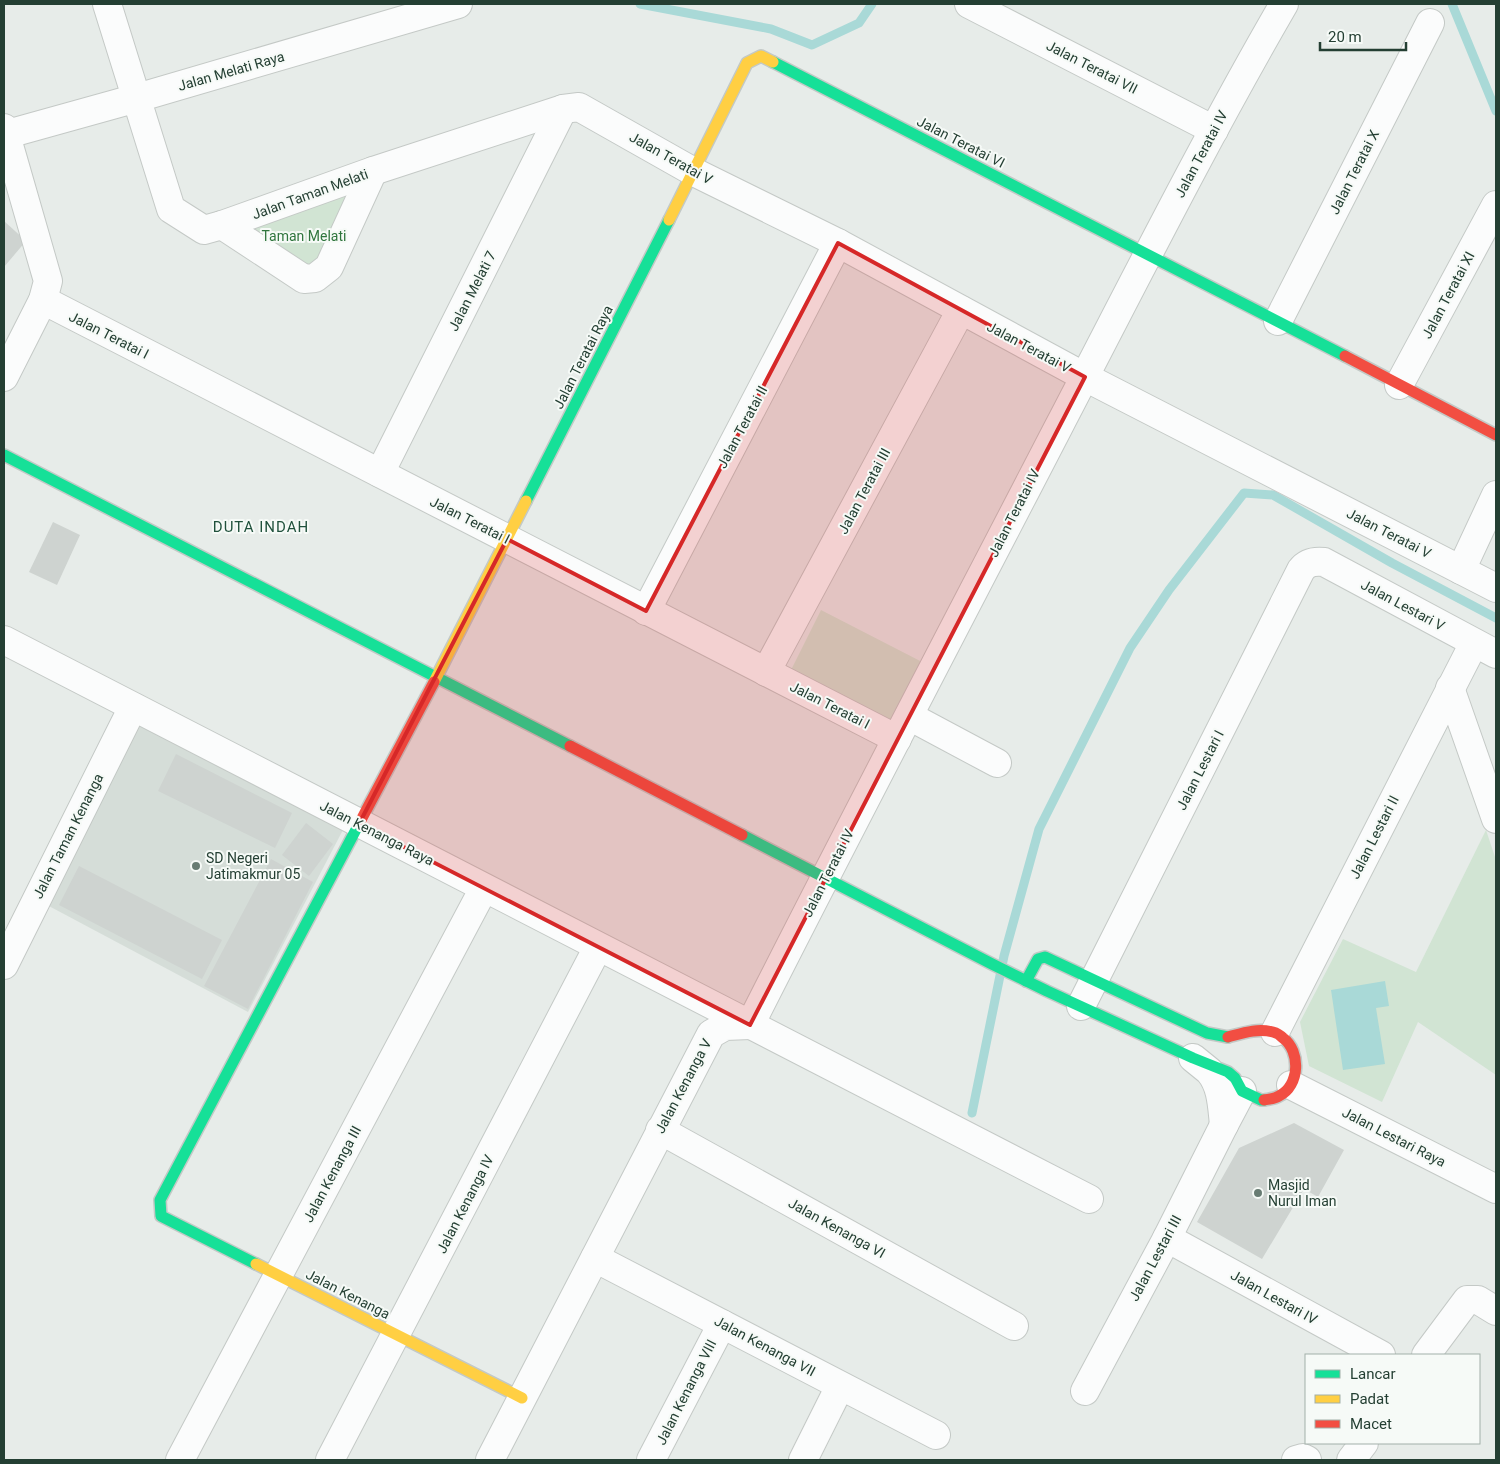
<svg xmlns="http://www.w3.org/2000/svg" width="1500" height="1464" font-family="Roboto,sans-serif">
	<rect width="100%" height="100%" fill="#e7ece9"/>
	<polygon fill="#d5ddd8" points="143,720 345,826 248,1012 47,905"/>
	<g fill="#d1e4d3">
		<polygon points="359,184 315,271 234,229"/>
		<polygon points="821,610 928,665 896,727 790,672"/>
		<polygon points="1486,830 1496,860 1496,1075 1418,1022 1382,1102 1309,1066 1300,1022 1343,939 1416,972"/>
	</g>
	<polygon fill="#a9d9d7" points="1385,981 1389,1006 1376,1008 1385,1064 1343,1070 1331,990"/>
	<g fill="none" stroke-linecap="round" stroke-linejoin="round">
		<g stroke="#a9d9d7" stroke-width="9">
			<polyline points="640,4 771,29 812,45 859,23 872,4"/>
			<polyline points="1452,4 1496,111"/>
			<polyline points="972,1113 1004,956 1039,829 1130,648 1169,590 1244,493 1273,495 1392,563 1496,618"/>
		</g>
	</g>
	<g fill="#ced3d0">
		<polygon points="4,221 26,241 4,267"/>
		<polygon points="53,522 80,535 57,585 29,572"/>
		<polygon points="176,754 292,813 275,848 158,791"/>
		<polygon points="306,823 333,844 309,876 282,855"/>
		<polygon points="271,859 313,882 248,1009 204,986"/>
		<polygon points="79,866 222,940 202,979 59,905"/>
		<polygon points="1294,1123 1344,1150 1318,1197 1304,1189 1262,1259 1197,1222 1239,1148"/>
	</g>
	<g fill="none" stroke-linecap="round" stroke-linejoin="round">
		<g stroke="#c4c9c6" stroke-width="30">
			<g id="street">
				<polyline points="107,4 171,209 204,230 222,225 373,171 563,109 579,107 694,172 838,243 1085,377 1496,588"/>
				<polyline points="969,4 1214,130"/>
				<polyline points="4,128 48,281 43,300 4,377"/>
				<polyline points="4,135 137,98 458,4"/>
				<polyline points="222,225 304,279 315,278 329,267 373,171"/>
				<polyline points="43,300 897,739"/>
				<polyline points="1278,321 1430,23"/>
				<polyline points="1399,385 1496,205"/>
				<polyline points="380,473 563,109"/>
				<polyline points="1461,570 1496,495"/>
				<polyline points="646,611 838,243"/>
				<polyline points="4,640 1089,1199"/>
				<polyline points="766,672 961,310"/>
				<polyline points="1450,688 1496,819"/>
				<polyline points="909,716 997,763"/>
				<polyline points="4,965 133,707"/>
				<path d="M1081 1006 1301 570C1307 562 1315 561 1324 562L1496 654"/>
				<path d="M750 1025C851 825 955 627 1058 428 1132 286 1204 142 1284 4"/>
				<polyline points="1275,1032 1474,643"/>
				<path d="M1193 1058C1198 1062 1204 1067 1209 1071 1222 1086 1222 1107 1224 1125"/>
				<polyline points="1291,1085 1496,1189"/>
				<polyline points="660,1130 1014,1326"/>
				<polyline points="1167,1238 1381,1355"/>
				<polyline points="595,1258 936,1435"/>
				<polyline points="1426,1355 1467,1300 1478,1300 1496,1311"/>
				<polyline points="1085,1391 1167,1238 1224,1125 1242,1091"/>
				<polyline points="180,1460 484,888"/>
				<polyline points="330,1460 598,947"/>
				<polyline points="490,1460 711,1034 725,1026 750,1025"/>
				<polyline points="651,1460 722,1324"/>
				<polyline points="803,1460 840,1386"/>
				<polyline points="1296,1460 1303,1458 1307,1460"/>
				<polyline points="1351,1460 1364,1443"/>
			</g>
		</g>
		<g stroke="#c3c9c6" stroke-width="14">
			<g id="fast">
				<polyline points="773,62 1345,356"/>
				<polyline points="4,455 570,746"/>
				<polyline points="526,501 669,220"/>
				<polyline points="742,835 992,964 1047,991 1193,1058 1228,1072 1235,1078 1242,1091 1261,1100 1264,1100"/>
				<polyline points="1026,981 1038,959 1045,957 1207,1033 1228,1037"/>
				<polyline points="256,1264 161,1216 160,1200 360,822"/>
			</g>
		</g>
		<g stroke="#c3c9c6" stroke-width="14">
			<g id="slow">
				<polyline points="669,220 747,63 761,56 773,62"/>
				<polyline points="434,682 526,501"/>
				<polyline points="256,1264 522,1398"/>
			</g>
		</g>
		<g stroke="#c3c9c6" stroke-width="14">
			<g id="jam">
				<polyline points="1345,356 1496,435"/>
				<polyline points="570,746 742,835"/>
				<polyline points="360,822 434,682"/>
				<path d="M1228 1037C1243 1033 1257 1028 1273 1032 1277 1033 1280 1035 1283 1038 1301 1051 1300 1086 1279 1096 1274 1099 1269 1099 1264 1100"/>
			</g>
		</g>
		<use href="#street" stroke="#fbfcfc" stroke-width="28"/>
		<use href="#fast" stroke="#16e098" stroke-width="11"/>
		<use href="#slow" stroke="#ffcf43" stroke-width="11"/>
		<use href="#jam" stroke="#f24e42" stroke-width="11"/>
	</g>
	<path fill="#d62828" fill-opacity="0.2" stroke="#d62828" stroke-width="4" stroke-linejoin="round" d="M838 243 1085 377 750 1025 359 824 507 539 646 611Z"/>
	<g fill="#687c73" stroke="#f6faf7" stroke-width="2">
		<circle cx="196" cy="866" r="5"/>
		<circle cx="1258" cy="1193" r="5"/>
	</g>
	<g text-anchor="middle" stroke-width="4" stroke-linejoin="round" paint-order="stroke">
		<g font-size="14" fill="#243f33" stroke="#f6faf7">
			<text transform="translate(1092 67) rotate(27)" y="5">Jalan Teratai VII</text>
			<text transform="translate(231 71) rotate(-16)" y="5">Jalan Melati Raya</text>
			<text transform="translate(961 142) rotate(27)" y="5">Jalan Teratai VI</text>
			<text transform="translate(1201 154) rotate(-62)" y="5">Jalan Teratai IV</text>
			<text transform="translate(671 158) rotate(29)" y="5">Jalan Teratai V</text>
			<text transform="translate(1354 172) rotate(-63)" y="5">Jalan Teratai X</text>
			<text transform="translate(310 194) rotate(-20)" y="5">Jalan Taman Melati</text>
			<text transform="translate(472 291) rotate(-63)" y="5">Jalan Melati 7</text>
			<text transform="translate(1448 295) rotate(-62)" y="5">Jalan Teratai XI</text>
			<text transform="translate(109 335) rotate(27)" y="5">Jalan Teratai I</text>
			<text transform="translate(1029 347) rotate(28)" y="5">Jalan Teratai V</text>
			<text transform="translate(583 357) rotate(-63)" y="5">Jalan Teratai Raya</text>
			<text transform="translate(742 427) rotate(-62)" y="5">Jalan Teratai II</text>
			<text transform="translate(864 491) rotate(-62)" y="5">Jalan Teratai III</text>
			<text transform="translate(1014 513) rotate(-63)" y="5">Jalan Teratai IV</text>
			<text transform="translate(470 520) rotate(27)" y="5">Jalan Teratai I</text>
			<text transform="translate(1389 533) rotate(27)" y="5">Jalan Teratai V</text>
			<text transform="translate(1403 605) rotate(28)" y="5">Jalan Lestari V</text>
			<text transform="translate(830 705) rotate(27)" y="5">Jalan Teratai I</text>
			<text transform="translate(1200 770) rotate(-63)" y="5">Jalan Lestari I</text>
			<text transform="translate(377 833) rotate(27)" y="5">Jalan Kenanga Raya</text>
			<text transform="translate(68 836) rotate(-63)" y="5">Jalan Taman Kenanga</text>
			<text transform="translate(1374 837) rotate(-63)" y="5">Jalan Lestari II</text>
			<text transform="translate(828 873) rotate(-63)" y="5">Jalan Teratai IV</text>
			<text transform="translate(683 1086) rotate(-62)" y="5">Jalan Kenanga V</text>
			<text transform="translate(1394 1137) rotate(27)" y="5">Jalan Lestari Raya</text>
			<text transform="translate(332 1174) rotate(-62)" y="5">Jalan Kenanga III</text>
			<text transform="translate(465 1204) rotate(-63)" y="5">Jalan Kenanga IV</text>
			<text transform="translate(837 1228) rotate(29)" y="5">Jalan Kenanga VI</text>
			<text transform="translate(1155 1258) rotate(-62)" y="5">Jalan Lestari III</text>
			<text transform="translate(348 1294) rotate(27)" y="5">Jalan Kenanga</text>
			<text transform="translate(1274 1297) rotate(29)" y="5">Jalan Lestari IV</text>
			<text transform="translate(765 1346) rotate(28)" y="5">Jalan Kenanga VII</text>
			<text transform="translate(686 1392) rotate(-63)" y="5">Jalan Kenanga VIII</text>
		</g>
		<g font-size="14" fill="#2f753d" stroke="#f6faf7">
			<text x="304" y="241">Taman Melati</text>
		</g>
		<g font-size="14" fill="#243f33" stroke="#f6faf7" text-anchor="start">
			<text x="206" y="863">SD Negeri<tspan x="206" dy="16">Jatimakmur 05</tspan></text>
			<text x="1268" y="1190">Masjid<tspan x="1268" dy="16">Nurul Iman</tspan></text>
		</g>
		<g font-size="15" letter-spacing="1" fill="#20513c" stroke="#f6faf7">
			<text x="261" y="532">DUTA INDAH</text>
		</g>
	</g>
	<rect width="1500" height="1464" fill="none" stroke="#243f33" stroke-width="10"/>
	<rect x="1305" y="1354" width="175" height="90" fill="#f6faf7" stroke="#a2afa9"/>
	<rect x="1315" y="1370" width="25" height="8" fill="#16e098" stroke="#a2afa9"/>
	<text x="1350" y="1379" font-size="15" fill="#243f33">Lancar</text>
	<rect x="1315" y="1395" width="25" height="8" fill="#ffcf43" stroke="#a2afa9"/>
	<text x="1350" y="1404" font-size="15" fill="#243f33">Padat</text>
	<rect x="1315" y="1420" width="25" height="8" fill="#f24e42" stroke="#a2afa9"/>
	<text x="1350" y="1429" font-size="15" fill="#243f33">Macet</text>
	<path d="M1320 42v8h86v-8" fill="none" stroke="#243f33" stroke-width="2.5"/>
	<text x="1328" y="42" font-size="15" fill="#243f33" stroke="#f6faf7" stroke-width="4" paint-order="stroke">20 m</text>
</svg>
